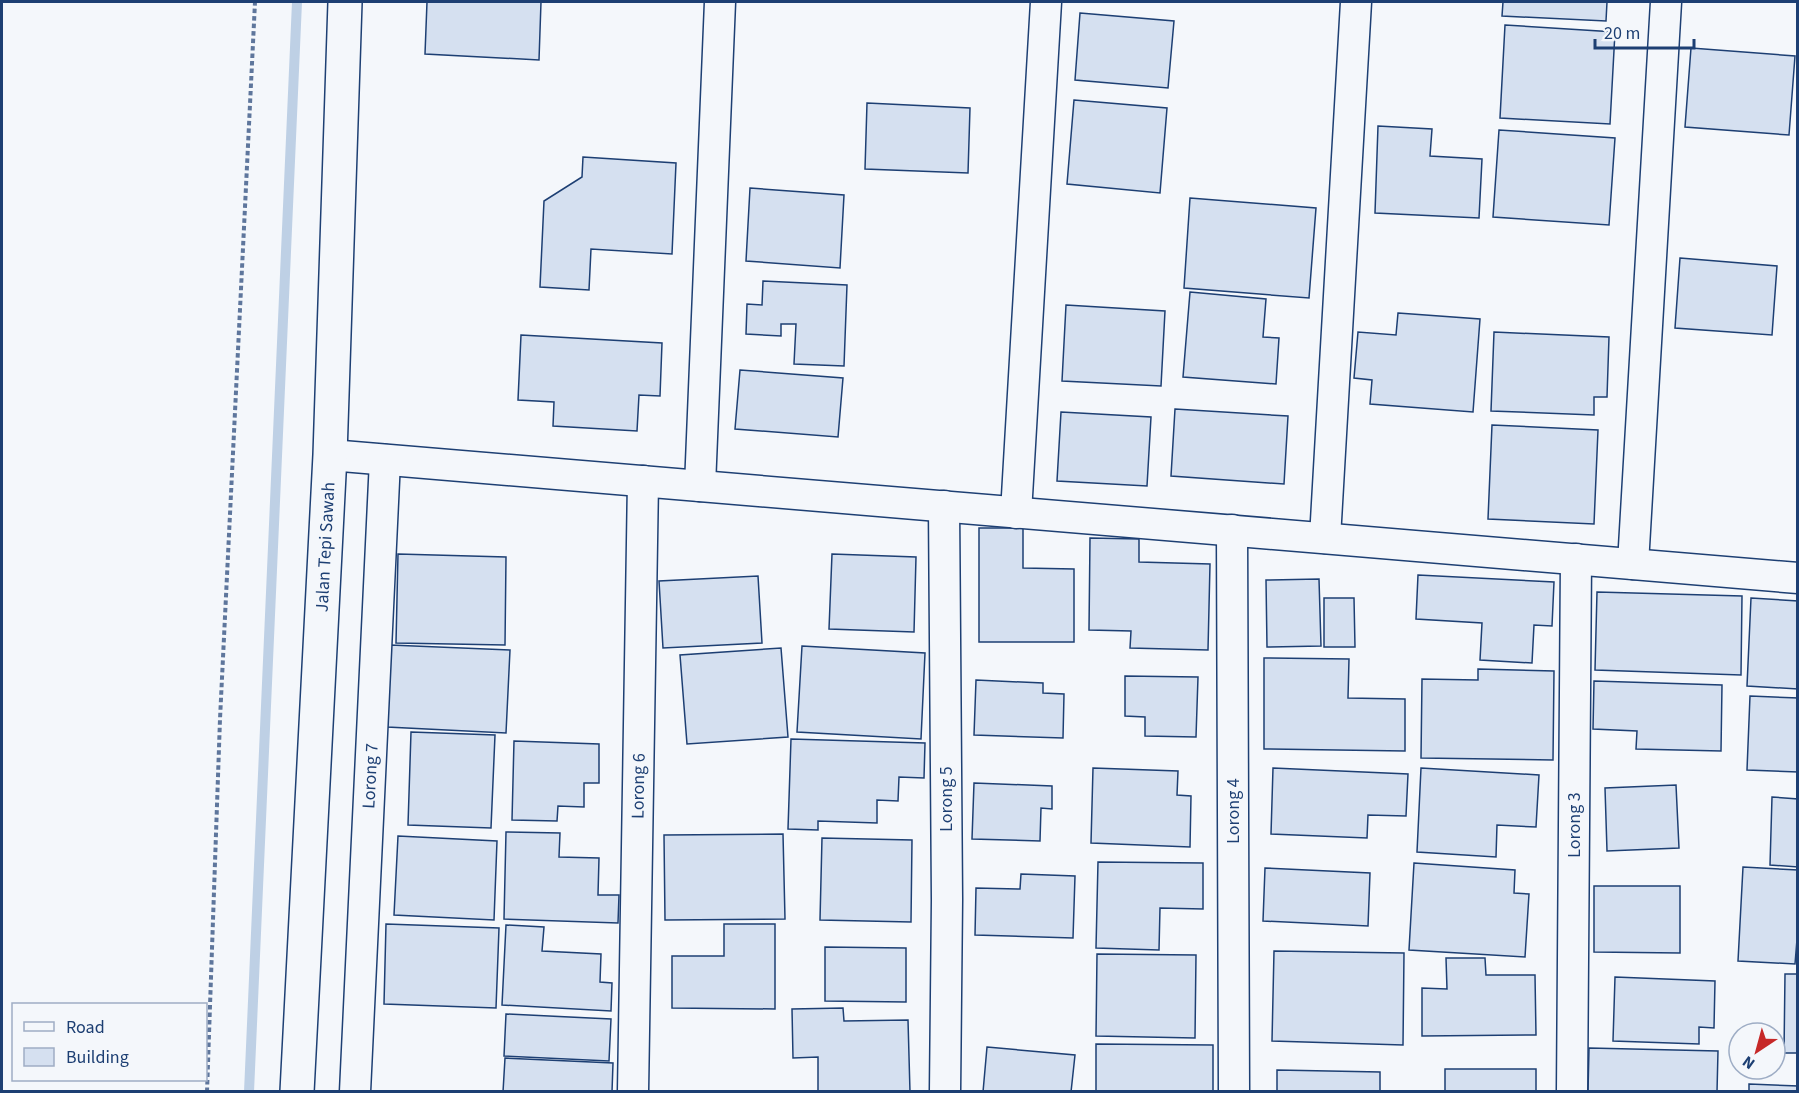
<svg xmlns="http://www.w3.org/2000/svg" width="1799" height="1093" font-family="'Source Sans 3',sans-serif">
	<rect width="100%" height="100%" fill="#f4f7fb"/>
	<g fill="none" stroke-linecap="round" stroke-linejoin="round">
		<polyline stroke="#bed0e5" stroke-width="10" points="249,1092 297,2"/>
	</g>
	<g fill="#d5e0f0" stroke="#1d3f73" stroke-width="1.5">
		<polygon points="427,2 541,2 539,60 425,54"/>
		<polygon points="1503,2 1607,2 1606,21 1502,16"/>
		<polygon points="1080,13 1174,21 1168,88 1075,80"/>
		<polygon points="1505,25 1615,32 1610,124 1500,118"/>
		<polygon points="1691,48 1795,56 1789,135 1685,127"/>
		<polygon points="1074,100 1167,108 1160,193 1067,184"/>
		<polygon points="867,103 970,108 968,173 865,169"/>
		<polygon points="1378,126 1432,129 1430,156 1482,159 1479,218 1375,213"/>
		<polygon points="1499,130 1615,138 1609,225 1493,217"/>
		<polygon points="583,157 676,163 672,254 591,249 589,290 540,287 544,201 582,177"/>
		<polygon points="750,188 844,195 840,268 746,261"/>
		<polygon points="1190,198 1316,208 1309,298 1184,288"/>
		<polygon points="1680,258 1777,266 1772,335 1675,328"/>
		<polygon points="763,281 847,285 844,366 794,364 796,324 781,324 781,336 746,334 747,304 762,305"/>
		<polygon points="1190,292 1266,299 1263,337 1279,338 1276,384 1183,377"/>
		<polygon points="1066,305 1165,311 1161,386 1062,381"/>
		<polygon points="1398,313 1480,319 1473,412 1370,404 1372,380 1354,378 1358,332 1396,335"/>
		<polygon points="1494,332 1609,337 1607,397 1594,397 1594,415 1491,411"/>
		<polygon points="521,335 662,343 660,396 639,395 637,431 553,426 554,402 518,400"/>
		<polygon points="740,370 843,378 838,437 735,429"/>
		<polygon points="1175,409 1288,416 1284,484 1171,476"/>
		<polygon points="1061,412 1151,417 1147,486 1057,481"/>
		<polygon points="1492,425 1598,430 1594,524 1488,519"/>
		<polygon points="979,528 1023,528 1023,568 1074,569 1074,642 979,642"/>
		<polygon points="1090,538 1139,539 1139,562 1210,564 1208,650 1130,648 1131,631 1089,630"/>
		<polygon points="398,554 506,557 505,645 396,643"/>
		<polygon points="832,554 916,557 914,632 829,629"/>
		<polygon points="1418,575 1554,582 1552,626 1534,625 1532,663 1480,660 1482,623 1416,619"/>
		<polygon points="758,576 762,643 663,648 659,581"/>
		<polygon points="1319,579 1321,646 1267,647 1266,580"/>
		<polygon points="1597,592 1742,596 1741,675 1595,670"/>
		<polygon points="1324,598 1354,598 1355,647 1324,647"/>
		<polygon points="1751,598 1798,601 1798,689 1747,686"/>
		<polygon points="390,645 510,650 506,733 387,727"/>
		<polygon points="802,646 925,653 921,739 797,732"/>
		<polygon points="781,648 788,737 687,744 680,655"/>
		<polygon points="1264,658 1349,659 1348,698 1405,699 1405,751 1264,749"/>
		<polygon points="1478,669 1554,671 1553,760 1421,758 1422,679 1478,680"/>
		<polygon points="1125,676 1198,677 1196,737 1145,736 1145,717 1125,716"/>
		<polygon points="976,680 1043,683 1043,693 1064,694 1063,738 974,735"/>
		<polygon points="1594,681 1722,685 1721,751 1636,749 1637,731 1593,729"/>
		<polygon points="1750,696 1798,698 1798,772 1747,770"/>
		<polygon points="411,732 495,735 491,828 408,825"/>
		<polygon points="791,739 925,743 924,778 899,777 898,801 877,800 877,823 818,821 818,830 788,829"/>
		<polygon points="514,741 599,744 599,783 584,783 584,807 558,806 557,821 512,820"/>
		<polygon points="1093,768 1178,771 1177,795 1191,796 1190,847 1091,843"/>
		<polygon points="1273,768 1408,774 1406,816 1368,815 1367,838 1271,834"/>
		<polygon points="1421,768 1539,775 1536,827 1497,825 1496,857 1417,852"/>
		<polygon points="974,783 1052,786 1052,809 1041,808 1040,841 972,839"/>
		<polygon points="1676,785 1679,848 1607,851 1605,788"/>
		<polygon points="1772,797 1798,799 1798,867 1770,865"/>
		<polygon points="506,832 560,833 559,857 599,858 598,895 619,895 618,923 504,919"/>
		<polygon points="783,834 785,919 665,920 664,835"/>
		<polygon points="398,836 497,841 494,920 394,915"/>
		<polygon points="822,838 912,840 911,922 820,920"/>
		<polygon points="1098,862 1203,863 1203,909 1160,908 1159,950 1096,948"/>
		<polygon points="1414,863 1515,870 1514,893 1529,894 1525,957 1409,950"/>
		<polygon points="1743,867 1798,870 1798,927 1795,964 1738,961"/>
		<polygon points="1265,868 1370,873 1368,926 1263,921"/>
		<polygon points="1021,874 1075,876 1073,938 975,935 976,888 1020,889"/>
		<polygon points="1594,886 1680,886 1680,953 1594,952"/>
		<polygon points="386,924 499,928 496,1008 384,1004"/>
		<polygon points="724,924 775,924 775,1009 672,1008 672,956 724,956"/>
		<polygon points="506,925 544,927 542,951 601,954 600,982 612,983 611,1011 502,1005"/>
		<polygon points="825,947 906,948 906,1002 825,1001"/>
		<polygon points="1274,951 1404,953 1403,1045 1272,1041"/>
		<polygon points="1097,954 1196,955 1195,1038 1096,1036"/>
		<polygon points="1446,958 1485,958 1486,975 1535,975 1536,1035 1422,1036 1422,988 1447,989"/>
		<polygon points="1785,974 1798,974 1798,1053 1784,1053"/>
		<polygon points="1615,977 1715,981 1714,1028 1699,1027 1699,1044 1613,1041"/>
		<polygon points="843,1008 844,1021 908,1020 910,1092 818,1092 818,1057 793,1058 792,1009"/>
		<polygon points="506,1014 611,1019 609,1061 504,1056"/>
		<polygon points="1096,1044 1213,1045 1213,1092 1096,1092"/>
		<polygon points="987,1047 1075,1055 1071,1092 983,1092"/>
		<polygon points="1589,1048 1718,1051 1717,1092 1588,1092"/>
		<polygon points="505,1058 613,1063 612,1092 503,1092"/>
		<rect x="1445" y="1069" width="91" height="23"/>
		<polygon points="1277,1070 1380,1072 1380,1092 1277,1092"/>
		<polygon points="1749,1084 1798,1086 1798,1092 1749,1092"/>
	</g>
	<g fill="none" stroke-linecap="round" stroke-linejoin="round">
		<g stroke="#1d3f73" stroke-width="33">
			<g id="minor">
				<polyline points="330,455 1798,578"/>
				<polyline points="700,486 720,2"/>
				<polyline points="944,506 947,900 945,1092"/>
				<polyline points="1016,513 1046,2"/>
				<polyline points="1232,530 1234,1092"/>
				<polyline points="1325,538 1356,2"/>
				<polyline points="1633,564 1666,2"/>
				<polyline points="355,1092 385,460"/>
				<polyline points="633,1092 643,481"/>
				<polyline points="1572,1092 1576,559"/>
			</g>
		</g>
		<g stroke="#1d3f73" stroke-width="36">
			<polyline id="tertiary" points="297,1092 330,455 345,2"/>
		</g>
		<polyline stroke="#5e769c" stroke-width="4" stroke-dasharray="4.5 3" stroke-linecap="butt" points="207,1092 220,719 255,2"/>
		<use href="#minor" stroke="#f4f7fb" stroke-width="30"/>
		<use href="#tertiary" stroke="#f4f7fb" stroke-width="33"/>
	</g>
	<g text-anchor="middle" stroke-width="4.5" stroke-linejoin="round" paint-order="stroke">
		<g font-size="18" fill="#1d3f73" stroke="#f4f7fb">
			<text transform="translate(325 547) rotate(-87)" y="6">Jalan Tepi Sawah</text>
			<text transform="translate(370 776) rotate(-87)" y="6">Lorong 7</text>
			<text transform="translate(638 786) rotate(-89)" y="6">Lorong 6</text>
			<text transform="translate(946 799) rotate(-90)" y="6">Lorong 5</text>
			<text transform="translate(1233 811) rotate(-90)" y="6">Lorong 4</text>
			<text transform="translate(1574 825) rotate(-90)" y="6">Lorong 3</text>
		</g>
	</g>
	<rect width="1799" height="1093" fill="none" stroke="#1d3f73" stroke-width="6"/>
	<rect x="12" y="1003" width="195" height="78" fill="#f4f7fb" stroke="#9eadc5" stroke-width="1.5"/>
	<rect x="24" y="1022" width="30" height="9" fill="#f4f7fb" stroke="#9eadc5" stroke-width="1.5"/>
	<text x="66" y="1033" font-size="18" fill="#1d3f73">Road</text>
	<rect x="24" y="1048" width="30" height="18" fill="#d5e0f0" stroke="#9eadc5" stroke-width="1.5"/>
	<text x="66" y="1063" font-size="18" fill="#1d3f73">Building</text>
	<g transform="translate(1757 1051) rotate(216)"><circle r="28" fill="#f4f7fb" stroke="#9eadc5" stroke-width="1.5"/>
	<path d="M0-4.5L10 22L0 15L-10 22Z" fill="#c62828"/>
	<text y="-9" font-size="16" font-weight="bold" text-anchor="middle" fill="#1d3f73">N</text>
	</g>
	<path d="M1595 39v9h99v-9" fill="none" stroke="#1d3f73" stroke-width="3"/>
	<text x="1604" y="39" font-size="18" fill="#1d3f73" stroke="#f4f7fb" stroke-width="4.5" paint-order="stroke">20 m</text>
</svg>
